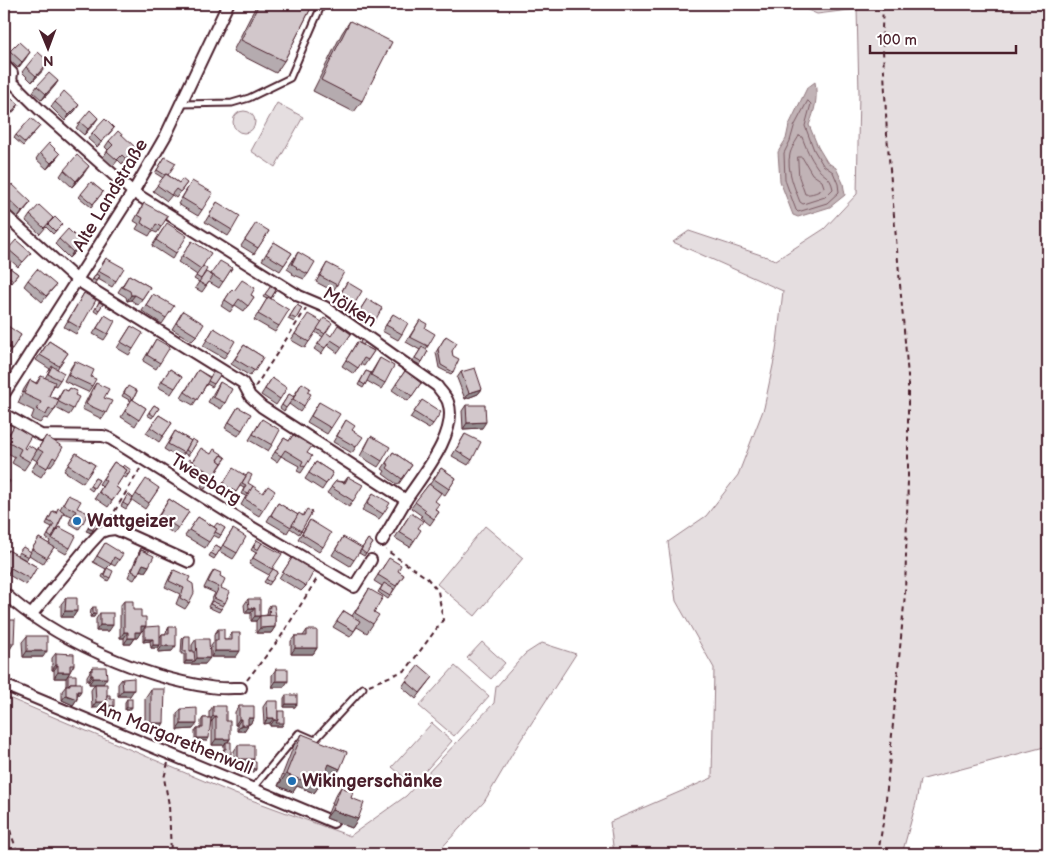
<svg xmlns="http://www.w3.org/2000/svg" width="1052" height="858" font-family="'Balsamiq Sans',sans-serif">
	<rect width="100%" height="100%" fill="#fff"/>
	<filter id="ink" filterUnits="userSpaceOnUse"><feTurbulence type="fractalNoise" baseFrequency=".02" numOctaves="2"/><feDisplacementMap in="SourceGraphic" scale="10" xChannelSelector="R" yChannelSelector="G"/><feConvolveMatrix kernelMatrix="1 2 1 2 8 2 1 2 1" color-interpolation-filters="sRGB"/></filter>
	<g filter="url(#ink)">
		<g fill="#e5dee0" stroke="#987e86">
			<polygon points="794,4 1048,4 1048,746 920,780 916,803 902,854 614,854 610,822 712,778 714,668 676,601 668,542 706,516 738,475 764,408 776,351 783,291 673,242 689,231 776,260 824,229 857,194 859,93 857,9 817,14"/>
			<polygon points="277,103 303,117 275,167 251,151"/>
			<circle cx="244" cy="122" r="11"/>
			<polygon points="485,526 523,558 475,616 437,584"/>
			<polygon points="482,642 505,663 491,679 467,658"/>
			<polygon points="542,643 576,654 520,741 484,802 436,854 4,854 4,696 235,794 350,836 406,796 494,703 496,687 525,654"/>
			<polygon points="455,666 489,696 454,736 419,706"/>
			<polygon points="432,723 452,741 413,785 392,767"/>
		</g>
		<path fill="#c1b3b6" stroke="#91787e" d="M815 82C818 98 815 110 809 125L818 147 827 162 836 168 843 183 845 195 830 207 798 217 793 215 780 181 778 152 786 139 789 125 807 88Z"/>
		<g fill="none" stroke-linecap="round" stroke-linejoin="round">
			<g stroke="#7a5a63" stroke-width="1">
				<polygon points="808,101 811,104 805,126 814,150 823,165 833,172 838,184 839,192 827,203 798,212 796,210 785,180 784,153 790,141 794,127"/>
				<path d="M799 136 802 137C806 148 810 157 817 167 823 177 830 174 833 189L825 197 803 204 800 202C795 189 786 169 790 154 791 149 796 141 799 136Z"/>
				<path d="M798 157H802L812 174 822 181 824 187C821 192 810 195 805 194L799 177Z"/>
			</g>
			<g stroke="#4a1f2b" stroke-width="9">
				<g id="service">
					<polyline points="181,104 232,103 249,98 290,78 322,4"/>
					<polyline points="253,788 299,733 315,740 363,688"/>
				</g>
			</g>
			<g stroke="#4a1f2b" stroke-width="14">
				<g id="minor">
					<path d="M4 65 12 73 11 81 40 110 133 192 299 296 325 307 437 386C440 391 446 396 448 402 459 432 422 476 406 500L262 407 250 396 243 383 77 280 4 214"/>
					<polyline points="4,394 133,192 166,135 228,4"/>
					<polyline points="4,414 41,435 103,436 111,439 248,525 354,587 371,560"/>
					<polyline points="382,541 406,500"/>
					<path d="M4 593C53 639 144 678 210 687 220 689 231 688 241 688"/>
					<polyline points="31,615 89,545 101,532 107,530 115,529 127,534 189,562"/>
					<polyline points="4,685 333,822"/>
				</g>
			</g>
			<g stroke="#4a1f2b" stroke-width="2" stroke-dasharray="5 4" stroke-linecap="butt">
				<polyline points="255,387 306,309"/>
				<polyline points="110,519 140,469"/>
				<polyline points="247,680 280,638 318,577"/>
				<polyline points="369,685 406,670 443,620 438,591 427,578 386,550"/>
				<polyline points="168,763 164,778 169,805 171,854"/>
				<polyline points="4,813 18,854"/>
				<polyline points="878,854 885,810 905,594 908,479 908,376 887,135 882,29 883,4"/>
			</g>
			<use href="#service" stroke="#fff" stroke-width="5"/>
			<use href="#minor" stroke="#fff" stroke-width="10"/>
		</g>
		<g fill="#b5abaf" stroke="#4a1f2b">
			<polygon points="257,4 313,4 284,61 276,73 233,51"/>
			<polygon points="350,21 362,101 354,112 313,91 342,33"/>
			<polygon points="10,51 26,58 18,68 6,57"/>
			<polygon points="26,67 45,68 32,82 22,72"/>
			<polygon points="58,81 54,87 42,100 33,92 37,86"/>
			<polygon points="55,102 75,111 65,121 51,107"/>
			<polygon points="98,118 84,135 76,128 80,122"/>
			<polygon points="40,126 23,146 14,138 16,135"/>
			<polygon points="114,128 110,133 97,147 88,139 92,133"/>
			<polygon points="109,141 136,148 132,154 122,164 118,160 113,166 103,157 108,150 105,147"/>
			<polygon points="40,153 56,159 47,169 36,159"/>
			<polygon points="165,157 168,175 179,183 187,183 176,198 172,195 167,201 153,191 163,178 155,173"/>
			<polygon points="64,170 85,172 72,187 60,176"/>
			<polygon points="192,181 202,210 198,216 178,204"/>
			<polygon points="91,182 103,192 91,207 79,197"/>
			<polygon points="4,193 31,202 27,207 18,218 4,205"/>
			<polygon points="217,202 232,230 228,236 205,222"/>
			<polygon points="144,203 161,227 157,233 152,231 149,236 136,229 139,224 134,221"/>
			<polygon points="30,215 53,218 62,224 53,234 46,227 40,234 26,221"/>
			<polygon points="163,229 176,253 172,259 152,246"/>
			<polygon points="252,229 269,231 254,254 241,246"/>
			<polygon points="59,239 82,243 78,249 69,258 55,244"/>
			<polygon points="192,241 203,266 203,276 210,274 232,268 219,288 209,282 202,292 195,288 199,282 194,279 197,275 178,262"/>
			<polygon points="274,242 292,253 280,271 262,260"/>
			<polygon points="8,249 31,253 18,267 4,254"/>
			<polygon points="298,252 308,274 304,279 292,274 293,273 287,269"/>
			<polygon points="106,258 116,281 112,287 98,279 94,284 91,282"/>
			<polygon points="327,263 337,285 333,291 316,282"/>
			<polygon points="10,268 18,274 11,283 4,277 4,276"/>
			<polygon points="129,275 150,287 138,305 131,300 127,301 126,297 118,292"/>
			<polygon points="28,280 56,285 42,302 24,286"/>
			<polygon points="347,282 355,303 351,309 336,301"/>
			<polygon points="271,286 276,290 271,299 279,326 275,332 254,320 267,299 263,297"/>
			<polygon points="232,289 234,291 251,295 254,297 244,311 235,305 230,312 221,306"/>
			<polygon points="84,293 80,328 76,334 64,327"/>
			<polygon points="153,294 166,318 162,324 142,311"/>
			<polygon points="367,299 376,319 372,325 361,321 362,319 356,316"/>
			<polygon points="99,302 103,304 97,313 94,311"/>
			<polygon points="297,305 302,308 294,322 288,319"/>
			<polygon points="183,311 197,336 192,341 172,329"/>
			<polygon points="393,314 402,334 398,340 382,331"/>
			<polygon points="105,315 108,334 104,340 93,334"/>
			<polygon points="304,320 331,336 351,334 338,353 327,345 321,354 314,349 323,337 315,332 305,348 291,340"/>
			<polygon points="420,320 425,328 428,346 426,349 428,351 420,365 413,361 420,350 406,342"/>
			<polygon points="131,326 133,349 129,355 117,348"/>
			<polygon points="4,328 6,329 21,335 8,354 4,352"/>
			<polygon points="214,328 228,353 224,358 203,346"/>
			<polygon points="446,336 452,351 453,372 451,374 439,368 436,352"/>
			<polygon points="156,339 160,363 156,369 143,361"/>
			<polygon points="49,341 68,353 57,369 60,380 56,386 54,385 49,396 57,399 63,389 68,391 70,388 75,395 73,409 69,415 56,408 48,419 44,418 40,423 31,419 34,411 18,403 24,389 30,380 36,383 41,376 45,378 50,369 36,360"/>
			<polygon points="357,342 374,351 364,366 360,364 354,374 342,366"/>
			<polygon points="244,345 263,357 250,376 231,364"/>
			<polygon points="380,358 385,383 381,389 367,381 363,388 358,385 366,371 371,373"/>
			<polygon points="75,361 91,377 92,386 88,392 64,381 71,367"/>
			<polygon points="170,369 182,377 171,394 158,387"/>
			<polygon points="198,370 210,377 220,375 212,387 207,384 193,405 181,398"/>
			<polygon points="405,371 421,383 408,401 392,390"/>
			<polygon points="461,372 482,389 478,394 465,399 457,378"/>
			<polygon points="272,378 280,399 276,405 261,395"/>
			<polygon points="220,382 225,403 221,409 208,402"/>
			<polygon points="96,383 104,398 106,413 102,419 82,409 92,389"/>
			<polygon points="302,383 307,392 304,406 300,412 289,404 284,411 280,408 289,394 293,397"/>
			<polygon points="126,389 137,391 133,400 146,408 135,426 121,417 131,401 122,396"/>
			<polygon points="422,400 433,424 429,429 410,418"/>
			<polygon points="319,402 331,428 327,434 307,422"/>
			<polygon points="154,405 159,408 152,418 147,415"/>
			<polygon points="466,405 482,428 463,429 462,411"/>
			<polygon points="238,407 242,430 238,436 225,428"/>
			<polygon points="159,415 172,423 159,442 146,433"/>
			<polygon points="262,419 272,445 268,451 249,440"/>
			<polygon points="346,420 352,430 356,447 352,453 333,442"/>
			<polygon points="14,426 24,448 35,453 46,436 56,459 50,467 48,466 41,477 31,471 37,461 32,458 24,470 12,463 15,457 4,451 4,441"/>
			<polygon points="175,431 191,441 197,442 188,456 184,453 180,459 164,449"/>
			<polygon points="465,434 472,460 468,465 452,456"/>
			<polygon points="293,435 307,453 305,467 301,473 297,471 299,466 281,456 277,462 271,458 284,438 289,441"/>
			<polygon points="371,436 382,461 378,467 360,456"/>
			<polygon points="393,452 412,465 398,485 383,474 385,471 382,469"/>
			<polygon points="76,453 95,465 83,483 64,471"/>
			<polygon points="211,454 222,455 226,458 205,489 201,486 206,479 188,468 185,472 182,469 189,459 192,461"/>
			<polygon points="114,462 122,467 131,470 126,478 123,476 116,487 120,490 108,507 95,498 102,487 99,484"/>
			<polygon points="316,462 333,473 322,490 305,479"/>
			<polygon points="233,468 248,483 263,510 259,516 241,505 246,496 241,494 244,488 240,486 232,498 219,490"/>
			<polygon points="441,468 456,478 445,495 434,488 435,501 435,509 439,512 430,525 420,517 422,516 411,508 429,484 430,484"/>
			<polygon points="348,477 353,501 349,507 327,493 336,481 344,482"/>
			<polygon points="95,478 99,480 92,491 88,488"/>
			<polygon points="142,485 159,488 145,509 132,500"/>
			<polygon points="373,493 383,514 379,519 362,510"/>
			<polygon points="128,494 133,498 126,509 121,506"/>
			<polygon points="68,495 77,508 83,523 79,529 69,523 72,516 64,513 55,532 59,527 70,548 66,554 54,547 43,564 29,555 26,560 17,555 23,547 30,552 39,538 49,544 50,541 46,538 52,527 46,524 53,511 55,512 60,509"/>
			<polygon points="169,499 189,512 174,534 155,521"/>
			<polygon points="278,503 298,515 303,515 312,512 299,534 290,528 287,533 267,521"/>
			<polygon points="198,517 214,527 225,528 219,538 213,535 205,548 185,536"/>
			<polygon points="407,519 418,528 414,541 410,547 395,538"/>
			<polygon points="310,520 323,547 319,552 298,539"/>
			<polygon points="233,529 237,553 233,559 219,551"/>
			<polygon points="343,537 354,560 350,566 332,555"/>
			<polygon points="368,539 373,543 364,556 359,553"/>
			<polygon points="257,540 273,569 278,572 269,585 264,582 269,575 249,564 256,553 251,550"/>
			<polygon points="105,543 119,560 115,566 111,564 107,568 110,578 108,581 102,577 106,569 93,562"/>
			<polygon points="216,545 221,548 214,559 209,556"/>
			<polygon points="141,548 148,553 149,566 145,572 140,570 134,580 128,577"/>
			<polygon points="8,550 37,567 26,585 7,574 4,579 4,556"/>
			<polygon points="292,558 306,586 301,591 279,578"/>
			<polygon points="385,564 404,575 388,599 378,592 382,586 374,581"/>
			<polygon points="174,570 188,581 189,603 185,609 176,604 180,594 165,587 170,576"/>
			<polygon points="214,570 220,576 221,588 225,603 219,612 208,607 215,593 204,588 210,576"/>
			<polygon points="369,589 374,612 373,624 367,633 357,627 350,637 333,627 344,611 352,616"/>
			<polygon points="66,598 77,611 73,617 61,617 61,604"/>
			<polygon points="248,599 260,616 267,615 268,608 270,605 275,616 275,627 271,633 256,633 256,621 251,621 251,613 245,613 244,605"/>
			<polygon points="124,601 133,610 141,617 145,627 160,637 162,634 165,634 169,627 172,651 158,652 158,648 151,648 150,641 143,642 143,630 142,631 141,631 137,638 135,638 131,644 124,644 124,638 120,638 120,606"/>
			<polygon points="93,607 94,617 90,617 91,609"/>
			<polygon points="100,613 109,631 96,631 96,619"/>
			<polygon points="218,629 224,640 228,640 228,639 232,633 236,657 211,657 211,646 214,642 214,635"/>
			<polygon points="307,630 317,648 313,654 291,654 291,641 295,636 303,636"/>
			<polygon points="27,636 43,657 23,657 22,642"/>
			<polygon points="184,636 190,651 192,651 192,645 196,639 205,664 184,664 184,654 181,654 182,638"/>
			<polygon points="56,653 74,665 68,675 76,683 77,699 73,705 62,700 62,691 66,686 66,678 54,678 54,670 52,670 52,658"/>
			<polygon points="93,667 103,684 107,695 110,699 112,709 108,709 108,707 92,708 91,690 95,684 89,684 89,681 87,681 87,676"/>
			<polygon points="276,669 284,687 272,687 272,675"/>
			<polygon points="433,677 416,699 402,687 406,681"/>
			<polygon points="122,679 130,696 118,696 118,684"/>
			<polygon points="151,689 158,732 145,731 145,698"/>
			<polygon points="286,695 295,707 284,707 284,698"/>
			<polygon points="127,699 130,710 125,710 125,702"/>
			<polygon points="267,701 278,711 282,726 270,726 270,723 264,724 263,707"/>
			<polygon points="213,706 226,721 230,739 228,742 231,760 229,763 222,763 222,752 224,749 224,745 212,745 212,721 211,721 207,741 195,740 195,731 197,728 201,728 201,721 203,718 209,718 209,712"/>
			<polygon points="239,706 254,718 250,724 248,724 248,725 244,731 237,731 237,725 235,725 235,712"/>
			<polygon points="181,709 193,729 177,730 177,714"/>
			<polygon points="302,734 340,769 332,780 324,777 322,782 314,793 297,786 293,792 278,786 294,745"/>
			<polygon points="238,745 256,769 254,772 247,771 247,765 234,765 234,751"/>
			<polygon points="341,787 351,798 358,819 352,828 326,818 335,796"/>
		</g>
		<g fill="#938b8e" stroke="#4a1f2b">
			<polygon points="30,52 26,58 18,68 22,62"/>
			<polygon points="49,62 45,68 32,82 36,76"/>
			<polygon points="58,81 54,87 42,100 46,94"/>
			<polygon points="19,104 15,110 4,122 5,119"/>
			<polygon points="79,105 75,111 65,121 69,115"/>
			<polygon points="98,118 94,124 84,135 88,129"/>
			<polygon points="136,148 132,154 122,164 126,159"/>
			<polygon points="60,154 56,159 47,169 51,163"/>
			<polygon points="89,166 85,172 72,187 76,181"/>
			<polygon points="31,202 27,207 18,218 22,212"/>
			<polygon points="82,243 78,249 69,258 73,252"/>
			<polygon points="131,295 135,295 131,300 127,301"/>
			<polygon points="365,315 376,319 372,325 361,321"/>
			<polygon points="482,389 478,394 465,399 469,393"/>
			<polygon points="486,422 482,428 463,429 467,423"/>
			<polygon points="88,528 93,530 91,533 86,531"/>
			<polygon points="143,564 149,566 145,572 139,570"/>
			<polygon points="249,608 255,608 251,613 245,613"/>
			<polygon points="65,611 77,611 73,617 61,617"/>
			<polygon points="93,614 96,614 94,617 90,617"/>
			<polygon points="255,616 260,616 256,621 251,621"/>
			<polygon points="100,625 113,625 109,631 96,631"/>
			<polygon points="141,626 146,626 142,631 137,631"/>
			<polygon points="275,627 271,633 256,633 260,628"/>
			<polygon points="124,632 128,632 124,638 120,638"/>
			<polygon points="135,632 141,632 137,638 131,638"/>
			<polygon points="128,638 135,638 131,644 124,644"/>
			<polygon points="145,639 153,639 150,641 143,642"/>
			<polygon points="4,643 14,643 10,649 4,648"/>
			<polygon points="153,645 160,645 158,648 151,648"/>
			<polygon points="162,646 176,646 172,651 158,652"/>
			<polygon points="295,648 317,648 313,654 291,654"/>
			<polygon points="27,651 47,651 43,657 23,657"/>
			<polygon points="215,651 240,651 236,657 211,657"/>
			<polygon points="197,658 210,658 205,664 184,664 186,661 195,661"/>
			<polygon points="56,665 58,665 54,670 52,670"/>
			<polygon points="58,672 70,672 66,678 54,678"/>
			<polygon points="91,675 93,675 89,681 87,681"/>
			<polygon points="93,678 107,678 103,684 89,684"/>
			<polygon points="276,681 288,681 284,687 272,687"/>
			<polygon points="123,690 134,690 130,696 118,696"/>
			<polygon points="77,691 81,691 77,697"/>
			<polygon points="66,695 77,699 73,705 62,700"/>
			<polygon points="96,702 107,702 110,705 108,707 92,708"/>
			<polygon points="286,704 297,704 295,707 284,707"/>
			<polygon points="110,706 114,706 112,709 108,709"/>
			<polygon points="127,707 132,707 130,710 125,710"/>
			<polygon points="213,716 216,716 212,721 209,721"/>
			<polygon points="248,718 254,718 250,724 244,724"/>
			<polygon points="268,718 274,718 270,723 264,724"/>
			<polygon points="239,719 241,719 237,725 235,725"/>
			<polygon points="274,720 278,720 284,723 282,726 270,726"/>
			<polygon points="151,723 164,723 158,732 145,731"/>
			<polygon points="181,724 197,724 193,729 177,730"/>
			<polygon points="241,725 248,725 244,731 237,731"/>
			<polygon points="197,738 209,738 207,741 195,740"/>
			<polygon points="216,739 230,739 226,744 226,742 224,745 212,745"/>
			<polygon points="238,759 254,759 250,765 249,762 247,765 234,765"/>
			<polygon points="224,760 231,760 229,763 222,763"/>
			<polygon points="329,764 340,769 332,780 321,776"/>
			<polygon points="249,768 256,769 254,772 247,771"/>
			<polygon points="286,774 304,774 322,782 314,793 297,786 293,792 278,786"/>
			<polygon points="332,810 358,819 352,828 326,818"/>
		</g>
		<g fill="#d2c7cb" stroke="#4a1f2b">
			<polygon points="259,4 313,4 284,61 241,40"/>
			<polygon points="350,21 392,42 362,101 321,80"/>
			<polygon points="19,42 30,52 22,62 10,51"/>
			<polygon points="38,52 49,62 36,76 26,67"/>
			<polygon points="49,73 58,81 46,94 37,86"/>
			<polygon points="64,91 79,105 69,115 55,102"/>
			<polygon points="8,95 19,104 5,119 4,117 4,100"/>
			<polygon points="90,110 98,118 88,129 80,122"/>
			<polygon points="31,118 40,126 25,143 16,135"/>
			<polygon points="105,119 114,128 101,142 92,133"/>
			<polygon points="118,131 136,148 126,159 122,155 117,160 107,151 113,145 109,141"/>
			<polygon points="49,143 60,154 51,163 40,153"/>
			<polygon points="77,155 89,166 76,181 64,170"/>
			<polygon points="165,157 176,163 168,175 166,174 165,175 157,170"/>
			<polygon points="166,174 179,183 182,179 187,183 180,192 176,189 171,195 157,185"/>
			<polygon points="192,181 213,193 202,210 182,198"/>
			<polygon points="91,182 103,192 93,204 81,194"/>
			<polygon points="12,184 31,202 22,212 4,195 4,193"/>
			<polygon points="217,202 240,216 232,230 209,216"/>
			<polygon points="144,203 168,216 161,227 156,224 153,230 141,223 143,218 138,215"/>
			<polygon points="39,205 53,218 44,228 30,215"/>
			<polygon points="55,217 62,224 55,231 48,224"/>
			<polygon points="167,223 187,236 176,253 156,240"/>
			<polygon points="256,223 269,231 258,248 245,240"/>
			<polygon points="68,229 82,243 73,252 59,239"/>
			<polygon points="16,240 31,253 23,262 8,249"/>
			<polygon points="192,241 211,253 201,269 182,256"/>
			<polygon points="274,242 292,253 284,265 266,254"/>
			<polygon points="298,252 315,262 308,274 296,268 297,267 292,264"/>
			<polygon points="106,258 124,268 116,281 98,271"/>
			<polygon points="220,261 232,268 223,282 211,274"/>
			<polygon points="327,263 344,272 337,285 320,276"/>
			<polygon points="203,266 207,269 201,279 196,276"/>
			<polygon points="10,268 18,274 13,280 5,274"/>
			<polygon points="37,269 56,285 46,296 28,280"/>
			<polygon points="206,272 213,276 206,286 199,282"/>
			<polygon points="96,274 99,276 96,281 93,279"/>
			<polygon points="129,275 150,287 142,299 135,295 131,295 130,291 122,287"/>
			<polygon points="242,280 255,288 251,295 254,297 248,306 239,299 234,306 225,300 232,289 234,291"/>
			<polygon points="347,282 362,291 355,303 340,295"/>
			<polygon points="271,286 276,290 271,298 265,294"/>
			<polygon points="84,293 96,300 80,328 68,321"/>
			<polygon points="153,294 174,306 166,318 146,305"/>
			<polygon points="268,297 289,310 279,326 258,314"/>
			<polygon points="367,299 382,308 376,319 365,315 366,313 360,310"/>
			<polygon points="99,302 103,304 99,310 96,308"/>
			<polygon points="297,305 302,308 296,319 290,316"/>
			<polygon points="183,311 204,324 197,336 176,323"/>
			<polygon points="308,314 322,322 309,342 295,334"/>
			<polygon points="393,314 408,323 402,334 386,325"/>
			<polygon points="105,315 115,321 108,334 97,328"/>
			<polygon points="324,318 332,323 325,334 317,329"/>
			<polygon points="420,320 427,324 425,328 435,334 428,346 410,337"/>
			<polygon points="338,325 351,334 342,347 331,340 325,348 318,344 326,332 331,336"/>
			<polygon points="8,326 21,335 12,349 4,343 4,328 6,329"/>
			<polygon points="131,326 143,333 133,349 121,342"/>
			<polygon points="214,328 235,341 228,353 207,340"/>
			<polygon points="446,336 457,343 452,351 453,356 459,359 453,372 441,365 438,349"/>
			<polygon points="156,339 170,347 160,363 147,355"/>
			<polygon points="361,340 365,342 363,345 360,343"/>
			<polygon points="49,341 68,353 59,366 40,355"/>
			<polygon points="357,342 374,351 368,360 364,358 358,368 346,360"/>
			<polygon points="244,345 263,357 255,371 235,359"/>
			<polygon points="422,347 428,351 422,362 415,358"/>
			<polygon points="380,358 394,366 385,383 371,375"/>
			<polygon points="75,361 94,370 91,377 96,379 92,386 68,375"/>
			<polygon points="52,366 64,373 60,380 48,374"/>
			<polygon points="475,368 482,389 469,393 461,372"/>
			<polygon points="170,369 182,377 175,388 162,381"/>
			<polygon points="198,370 210,378 197,400 185,392"/>
			<polygon points="366,371 371,373 365,385 360,382"/>
			<polygon points="405,371 421,383 412,396 396,384"/>
			<polygon points="213,372 220,375 214,384 208,381"/>
			<polygon points="41,376 55,382 49,396 59,400 54,411 49,408 46,415 37,410 41,402 24,394 30,380 37,384"/>
			<polygon points="272,378 287,388 280,399 265,389"/>
			<polygon points="220,382 232,389 225,403 213,397"/>
			<polygon points="96,383 109,389 104,398 112,401 106,413 86,404"/>
			<polygon points="302,383 310,388 307,392 311,394 304,406 293,399"/>
			<polygon points="128,386 137,391 133,399 124,393"/>
			<polygon points="70,388 77,391 75,395 79,397 73,409 59,402 59,400 58,400 63,389 68,391"/>
			<polygon points="289,394 294,397 286,408 282,405"/>
			<polygon points="132,399 146,408 139,420 125,411"/>
			<polygon points="422,400 441,412 433,424 414,412"/>
			<polygon points="319,402 340,414 331,428 311,416"/>
			<polygon points="154,405 159,408 154,416 149,412"/>
			<polygon points="466,405 485,405 486,422 467,423"/>
			<polygon points="238,407 251,414 242,430 229,422"/>
			<polygon points="159,415 172,423 163,436 150,427"/>
			<polygon points="262,419 280,430 272,445 253,434"/>
			<polygon points="346,420 355,426 352,430 363,437 356,447 337,436"/>
			<polygon points="14,426 31,436 24,448 26,449 28,445 37,450 30,462 18,455 21,449 6,440"/>
			<polygon points="175,431 191,441 184,453 168,444"/>
			<polygon points="465,434 481,442 472,460 456,450"/>
			<polygon points="293,435 312,446 307,453 312,456 305,467 301,465 303,461 285,450 281,456 275,452 284,438 289,441"/>
			<polygon points="46,436 63,447 56,459 53,457 47,468 37,462 43,452 38,449"/>
			<polygon points="371,436 390,447 382,461 364,450"/>
			<polygon points="192,439 197,442 190,453 186,450"/>
			<polygon points="201,448 211,454 214,449 222,454 218,460 222,463 209,483 205,480 210,473 192,462"/>
			<polygon points="393,452 412,465 402,479 387,468 389,465 386,463"/>
			<polygon points="76,453 95,465 87,477 68,465"/>
			<polygon points="222,455 226,458 222,463 218,460"/>
			<polygon points="189,459 192,461 188,469 184,466"/>
			<polygon points="114,462 127,470 116,487 120,490 112,501 99,492 106,481 103,479"/>
			<polygon points="316,462 333,473 326,484 309,473"/>
			<polygon points="124,465 131,470 128,475 125,473 127,470 122,467"/>
			<polygon points="233,468 246,476 236,492 223,484"/>
			<polygon points="441,468 456,478 449,489 434,479"/>
			<polygon points="248,473 252,475 248,483 253,486 248,494 243,491 246,485 242,483"/>
			<polygon points="4,477 10,481 4,491"/>
			<polygon points="348,477 363,485 353,501 331,487 336,481 345,483"/>
			<polygon points="95,478 99,480 94,488 90,486"/>
			<polygon points="146,479 159,488 149,503 136,494"/>
			<polygon points="429,484 441,493 435,501 439,504 435,509 439,512 434,519 424,512 426,510 415,502"/>
			<polygon points="253,486 263,493 268,486 275,491 263,510 245,499"/>
			<polygon points="373,493 390,503 383,514 367,504"/>
			<polygon points="128,494 133,498 128,506 123,503"/>
			<polygon points="68,495 81,501 77,508 88,513 83,523 73,517 76,511 63,504"/>
			<polygon points="169,499 189,512 178,528 159,516"/>
			<polygon points="278,503 298,515 291,527 271,515"/>
			<polygon points="58,508 64,512 52,538 48,535 54,524 48,521 53,511 56,513"/>
			<polygon points="307,509 312,512 301,531 292,525 299,513 303,516"/>
			<polygon points="411,513 423,521 418,528 421,530 414,541 399,532"/>
			<polygon points="198,517 217,529 209,542 189,530"/>
			<polygon points="92,518 97,520 93,530 88,528"/>
			<polygon points="310,520 331,533 323,547 302,534"/>
			<polygon points="217,523 225,528 221,535 215,532 217,529 214,527"/>
			<polygon points="59,527 76,536 70,548 52,539"/>
			<polygon points="233,529 246,537 237,553 223,545"/>
			<polygon points="343,537 362,548 354,560 336,549"/>
			<polygon points="39,538 54,547 47,558 32,549"/>
			<polygon points="368,539 373,543 366,554 361,550"/>
			<polygon points="257,540 262,543 258,550 253,547"/>
			<polygon points="105,543 123,554 119,560 114,557 111,564 97,556"/>
			<polygon points="262,543 282,554 272,569 253,558"/>
			<polygon points="216,545 221,548 216,556 211,553"/>
			<polygon points="23,547 31,552 28,557 19,552"/>
			<polygon points="141,548 148,551 148,553 141,550 139,553"/>
			<polygon points="8,550 37,567 30,579 11,568 7,575 4,573 4,557"/>
			<polygon points="141,550 154,556 149,566 143,564 138,574 132,571"/>
			<polygon points="292,558 314,571 306,586 283,572"/>
			<polygon points="389,558 401,565 398,571 404,575 396,586 378,575"/>
			<polygon points="107,568 113,571 110,578 104,575"/>
			<polygon points="273,569 278,572 271,582 266,579"/>
			<polygon points="174,570 190,577 188,581 193,584 194,593 189,603 180,598 184,588 169,581"/>
			<polygon points="214,570 221,573 220,576 225,579 221,588 230,592 225,603 214,598 219,587 208,582"/>
			<polygon points="384,583 394,589 390,596 380,590"/>
			<polygon points="369,589 383,597 374,612 379,615 373,624 355,613"/>
			<polygon points="66,598 77,598 77,611 65,611"/>
			<polygon points="248,599 260,599 260,616 255,616 255,608 249,608"/>
			<polygon points="124,601 133,601 133,610 141,610 141,617 146,617 146,626 141,626 141,632 135,632 135,638 128,638 128,632 124,632"/>
			<polygon points="212,601 223,606 221,609 210,604"/>
			<polygon points="270,605 274,605 276,616 269,615"/>
			<rect x="93" y="607" width="3" height="7"/>
			<polygon points="344,611 360,621 354,631 337,621"/>
			<rect x="100" y="613" width="13" height="12"/>
			<polygon points="275,615 275,627 260,628 260,616"/>
			<polygon points="4,620 15,620 14,643 4,643"/>
			<polygon points="160,626 160,645 153,645 153,639 145,639 145,627"/>
			<polygon points="169,627 176,627 176,646 162,646 162,634 169,634"/>
			<polygon points="218,629 224,629 224,640 232,640 232,633 240,633 240,651 215,651 215,640 218,640"/>
			<polygon points="307,630 317,630 317,648 295,648 295,636 307,636"/>
			<rect x="27" y="636" width="20" height="15"/>
			<polygon points="184,636 190,636 190,651 194,651 195,661 186,661 186,651 183,651"/>
			<polygon points="196,639 209,639 210,658 197,658"/>
			<polygon points="56,653 74,654 74,665 70,665 70,672 58,672 58,665 56,665"/>
			<polygon points="419,665 433,677 420,693 406,681"/>
			<polygon points="93,667 106,667 107,678 93,678 93,675 91,675 91,670 93,670"/>
			<rect x="276" y="669" width="12" height="12"/>
			<polygon points="68,675 76,675 76,683 70,683 68,685"/>
			<polygon points="134,678 134,690 123,690 122,679"/>
			<polygon points="70,683 81,683 81,691 77,691 77,699 66,695 66,685 70,685"/>
			<polygon points="95,684 107,684 107,702 96,702"/>
			<polygon points="151,689 165,689 164,723 151,723"/>
			<polygon points="107,695 110,695 110,699 114,699 114,706 110,706 110,705 105,705 107,702"/>
			<rect x="286" y="695" width="11" height="9"/>
			<rect x="127" y="699" width="5" height="8"/>
			<polygon points="267,701 278,701 278,720 274,720 274,718 268,718"/>
			<polygon points="213,706 226,706 226,721 230,721 230,739 216,739 216,716 213,716"/>
			<polygon points="239,706 254,706 254,718 248,718 248,725 241,725 241,719 239,719"/>
			<polygon points="197,708 197,724 181,724 181,709"/>
			<polygon points="278,711 284,711 284,723 276,723 278,720"/>
			<polygon points="203,718 211,718 209,738 197,738 197,728 203,728"/>
			<polygon points="302,734 347,752 340,769 329,764 322,782 304,774 301,780 286,774"/>
			<polygon points="226,742 231,742 231,760 224,760 224,749 226,749"/>
			<rect x="238" y="745" width="16" height="14"/>
			<polygon points="249,762 256,762 256,769 249,768"/>
			<polygon points="341,787 353,792 351,798 364,803 358,819 332,810"/>
		</g>
	</g>
	<g fill="#1f6fb2" stroke="#fff" stroke-width="2">
		<circle cx="77" cy="521" r="5"/>
		<circle cx="292" cy="781" r="5"/>
	</g>
	<g text-anchor="middle" stroke-width="4.5" stroke-linejoin="round" paint-order="stroke">
		<g font-size="18" fill="#4a1f2b" stroke="#fff">
			<text transform="translate(110 195) rotate(-59)" y="6">Alte Landstraße</text>
			<text transform="translate(350 307) rotate(32)" y="6">Mölken</text>
			<text transform="translate(206 479) rotate(32)" y="6">Tweebarg</text>
			<text transform="translate(175 738) rotate(22)" y="6">Am Margarethenwall</text>
		</g>
		<g font-size="18" font-weight="bold" fill="#4a1f2b" stroke="#fff" text-anchor="start">
			<text x="87" y="527">Wattgeizer</text>
			<text x="302" y="787">Wikingerschänke</text>
		</g>
	</g>
	<rect width="1052" height="858" fill="none" stroke="#fff" stroke-width="20"/>
	<rect x="10" y="10" width="1032" height="838" fill="none" stroke="#4a1f2b" stroke-width="2" filter="url(#ink)"/>
	<g transform="translate(48 48) rotate(179)" stroke="#ffffff" stroke-width="4" paint-order="stroke">
	<path d="M0-4L9 19L0 12L-9 19Z" fill="#4a1f2b"/>
	<text y="-8" font-size="14" font-weight="bold" text-anchor="middle" fill="#4a1f2b">N</text>
	</g>
	<path d="M870 45v8h146v-8" fill="none" stroke="#4a1f2b" stroke-width="2.5"/>
	<text x="877" y="45" font-size="15" fill="#4a1f2b" stroke="#ffffff" stroke-width="4" paint-order="stroke">100 m</text>
</svg>
